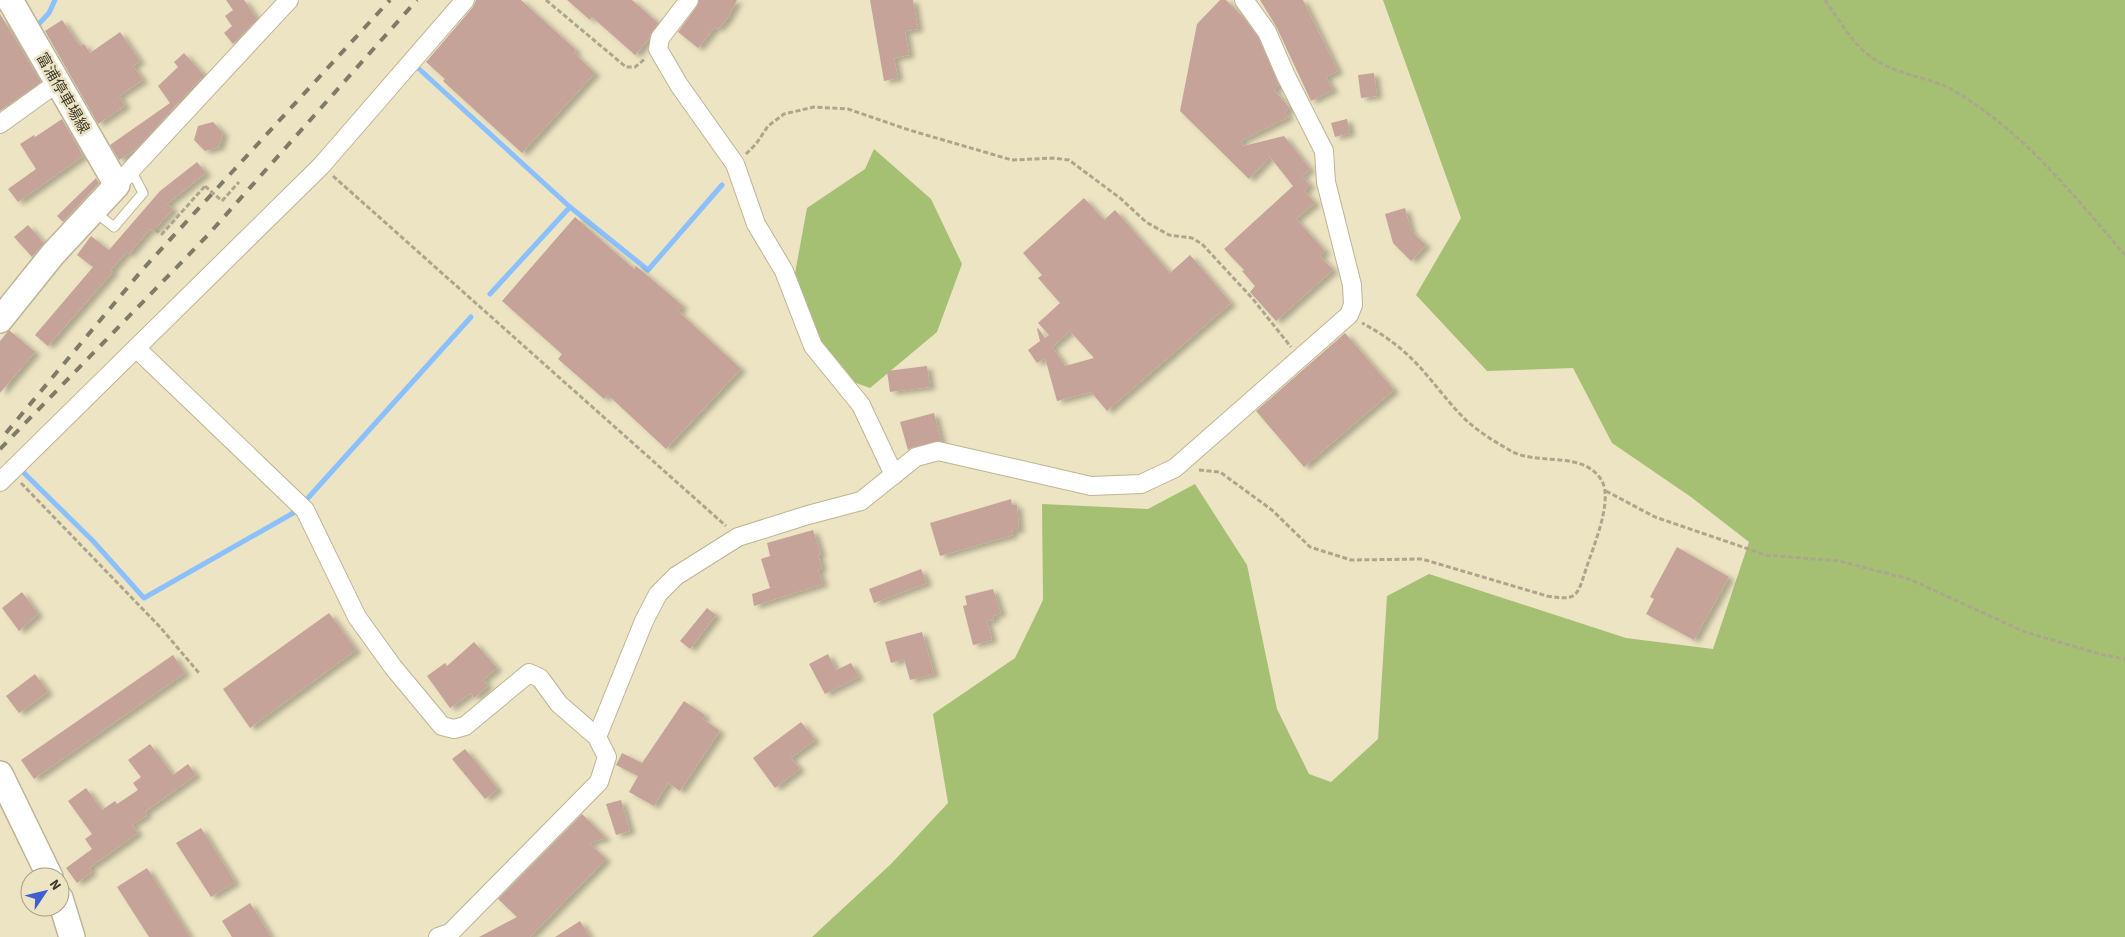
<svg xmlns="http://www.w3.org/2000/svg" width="2125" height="937" font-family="'Source Sans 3','Noto Sans JP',sans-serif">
	<defs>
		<filter id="shadow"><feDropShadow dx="5.5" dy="3" stdDeviation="2.5" flood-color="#0004"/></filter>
	</defs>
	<rect width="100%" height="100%" fill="#ede4c3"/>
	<g fill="#a5c073">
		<polygon points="1383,0 2125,0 2125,937 812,937 891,864 948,803 933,714 1015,658 1043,600 1042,504 1148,509 1195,484 1247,565 1277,709 1309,774 1331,782 1378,739 1387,596 1429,574 1626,638 1713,649 1749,542 1691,497 1612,443 1573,368 1487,371 1416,295 1461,218"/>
		<polygon points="874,149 931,199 962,264 937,332 870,388 828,373 791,295 807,208 865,169"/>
	</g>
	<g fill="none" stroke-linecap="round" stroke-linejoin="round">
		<g stroke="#8bc0ff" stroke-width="5">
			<polyline points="36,27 49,13 55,0"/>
			<polyline points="417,67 570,207 648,270 722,185"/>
			<polyline points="490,294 570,207"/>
			<polyline points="22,471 93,541 144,598 295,512"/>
			<polyline points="308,498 471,317"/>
		</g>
	</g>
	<g fill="#c6a399" fill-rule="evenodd" filter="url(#shadow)">
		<polygon points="226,0 244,0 257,19 233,44 224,33 232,26 225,16 233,10"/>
		<polygon points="476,0 521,0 576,50 574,53 595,73 522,153 443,81 445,79 426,62 473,7"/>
		<polygon points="567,0 632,0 658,23 651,32 649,39 635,55 592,17 590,20"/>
		<polygon points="699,0 737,0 727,19 718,29 715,27 698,48 678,32 697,6"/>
		<polygon points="870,0 913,0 918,29 905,31 909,55 894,58 898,78 884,81"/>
		<polygon points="1220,0 1226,0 1244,18 1258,37 1279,85 1274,90 1290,108 1285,113 1289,117 1241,141 1243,146 1284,136 1310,169 1302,176 1310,185 1304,191 1315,203 1296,219 1325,251 1320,256 1333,270 1276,321 1250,292 1255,286 1242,271 1244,270 1224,249 1293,186 1270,157 1249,179 1180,111 1197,24"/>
		<polygon points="1260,0 1303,0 1338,71 1326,77 1333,90 1311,101 1277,28"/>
		<polygon points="0,14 41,82 0,111"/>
		<polygon points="62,20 80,46 84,44 90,53 120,32 140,61 133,66 143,80 119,96 125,106 98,124 45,31"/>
		<polygon points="184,53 204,75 136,149 119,160 110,145 170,103 158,86 178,67 174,62"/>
		<polygon points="1374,73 1377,96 1361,98 1358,75"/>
		<polygon points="62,119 83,156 18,202 8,189 36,169 20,144 34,135 35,137"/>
		<polygon points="1347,119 1350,133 1335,137 1331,123"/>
		<polygon points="213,122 223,133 219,147 205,151 194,140 198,126"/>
		<polygon points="197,162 206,173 167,204 173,209 153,231 150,229 129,254 127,252 111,270 113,272 48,346 35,335 93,267 77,255 91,236 109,250 160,191"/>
		<polygon points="96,178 99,183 63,222 57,216"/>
		<path d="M1084 198 1104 220 1115 210 1170 273 1190 255 1231 303 1107 411 1091 392 1057 401 1045 358 1037 363 1028 350 1040 341 1037 329 1038 328 1045 338 1049 335 1038 323 1060 303 1038 278 1042 275 1023 253ZM1070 331 1094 358 1065 366 1052 347Z"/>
		<polygon points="1405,208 1411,231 1426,245 1411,261 1393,243 1385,214"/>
		<polygon points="575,217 634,269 636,266 683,306 678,311 741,369 666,449 608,395 604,399 558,359 562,354 502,301"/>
		<polygon points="28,225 44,243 32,257 14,237"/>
		<polygon points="9,330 35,352 0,393 0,341"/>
		<polygon points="1345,333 1394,390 1304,467 1256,411"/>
		<polygon points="927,366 930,387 890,392 887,371"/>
		<polygon points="934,413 941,441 913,447 908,450 900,422"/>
		<polygon points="1011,499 1012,505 1017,505 1019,530 1012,530 1013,535 940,556 930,523"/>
		<polygon points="813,530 821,554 818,555 822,568 818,570 823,584 754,606 752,594 770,588 761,559 770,556 767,543"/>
		<polygon points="1677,547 1729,577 1694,640 1646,614 1654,599 1650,597"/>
		<polygon points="921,569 927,583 874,603 869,589"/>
		<polygon points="993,589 1001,613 993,616 994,620 987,621 992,640 973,645 963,606 967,605 965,596"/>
		<polygon points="22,592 38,614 19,631 2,608"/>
		<polygon points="707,608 716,615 690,649 680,641"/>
		<polygon points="329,613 356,650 250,728 223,689"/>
		<polygon points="922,632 934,674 910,680 904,659 891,663 885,642"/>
		<polygon points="474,642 497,668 483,680 488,686 474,698 471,693 450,708 427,676 445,663 447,666"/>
		<polygon points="828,654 836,670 851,663 859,677 825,694 809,664"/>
		<polygon points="173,655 185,673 34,779 21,760"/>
		<polygon points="35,674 48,692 19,713 6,696"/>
		<polygon points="684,701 705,715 703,719 720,731 680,791 668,783 654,806 629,792 638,776 616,765 622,753 642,763"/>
		<polygon points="801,722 815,740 791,758 800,769 775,788 753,758"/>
		<polygon points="150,744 173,775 188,764 196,775 145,812 147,815 132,825 138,833 89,868 92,872 77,883 66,868 92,849 85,839 92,834 68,801 86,788 102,810 115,801 117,804 138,790 133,783 141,777 128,760"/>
		<polygon points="465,749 498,789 485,799 452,759"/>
		<polygon points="621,800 630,831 616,835 606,804"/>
		<polygon points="582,814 606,838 589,843 606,859 530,937 479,937 517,917 498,899"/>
		<polygon points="201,828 235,882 211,897 176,843"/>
		<polygon points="147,868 190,937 149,937 117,887"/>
		<polygon points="250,903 271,937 232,937 222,921"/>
		<polygon points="580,921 590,937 555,937"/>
	</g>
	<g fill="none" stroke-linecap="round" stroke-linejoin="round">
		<g stroke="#bdb495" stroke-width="11">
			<polyline id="lane" points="94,211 114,227 143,193 131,170"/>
		</g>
		<g stroke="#bdb495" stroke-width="20">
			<g id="street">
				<polyline points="689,0 660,38 658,49 679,85 735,164 756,224 784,271 813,346 861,405 894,475"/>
				<polyline points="0,124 57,83"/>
				<polyline points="117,185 289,0"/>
				<polyline points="136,348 305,510 357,617 393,667 442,726 454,729 465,726 529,673 540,678 559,704 597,737 607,757 599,782 450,933 438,937"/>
				<polyline points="0,482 321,166 465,0"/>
				<polyline points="597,737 644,621 658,594 676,576 738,537 808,515 861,501 916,457 938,451 1091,486 1141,484 1175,468 1349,315 1353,305 1352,285 1326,182 1324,151 1286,76 1267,32 1244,0"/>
			</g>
		</g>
		<g stroke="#bdb495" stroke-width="28">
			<g id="secondary">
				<polyline points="0,320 53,254 117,185 10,0"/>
				<polyline points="0,774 50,877"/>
				<polyline points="60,898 72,937"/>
			</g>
		</g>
		<g stroke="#aca68c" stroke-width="3" stroke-dasharray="5 2.5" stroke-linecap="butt">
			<polyline points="546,0 626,67 635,67 646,58"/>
			<path d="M1825 0C1838 18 1852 43 1870 56 1891 72 1915 75 1940 84 1953 89 1967 99 1979 107 2035 146 2081 204 2125 255"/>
			<polyline points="746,154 756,144 768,126 784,114 814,107 848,109 909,130 1012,160 1053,158 1069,160 1120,198 1146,222 1169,235 1192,238 1202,244 1252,298 1291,347"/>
			<polyline points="333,176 726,526"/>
			<polyline points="222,201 239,182"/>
			<polyline points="155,229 162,234 205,186"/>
			<path d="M1199 470 1220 472 1272 510 1310 547 1351 560 1422 559 1547 596C1577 601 1577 597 1586 569 1593 547 1613 502 1602 481 1584 450 1538 466 1511 451 1497 443 1479 432 1467 421 1446 401 1430 376 1409 356 1395 343 1379 332 1362 323"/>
			<polyline points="21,483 160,627 199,673"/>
			<polyline points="1606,491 1655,517 1766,555 1839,561 1909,579 2025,632 2100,654 2125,659"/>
		</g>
		<use href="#lane" stroke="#fff" stroke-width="9"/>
		<use href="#street" stroke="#fff" stroke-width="18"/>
		<use href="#secondary" stroke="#fff" stroke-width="25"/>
		<g stroke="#807b66" stroke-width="4" stroke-dasharray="9 9" stroke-linecap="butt">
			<polyline points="6,433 143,269 390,0"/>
			<polyline points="0,449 207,236 417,0"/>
		</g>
		<polyline stroke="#aca68c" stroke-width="3" stroke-dasharray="5 2.5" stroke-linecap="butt" points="205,186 222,201"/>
	</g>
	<g text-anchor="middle" stroke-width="5" stroke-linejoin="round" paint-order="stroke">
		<g font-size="15" fill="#3b382b" stroke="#ede4c3">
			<text transform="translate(63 93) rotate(60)" y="5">富浦停車場線</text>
		</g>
	</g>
	<g transform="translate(45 892) rotate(55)"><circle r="24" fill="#ede4c3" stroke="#a69f86"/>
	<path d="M0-4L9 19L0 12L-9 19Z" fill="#3e5ed1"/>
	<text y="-8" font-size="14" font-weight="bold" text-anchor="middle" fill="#3b382b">N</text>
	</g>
</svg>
